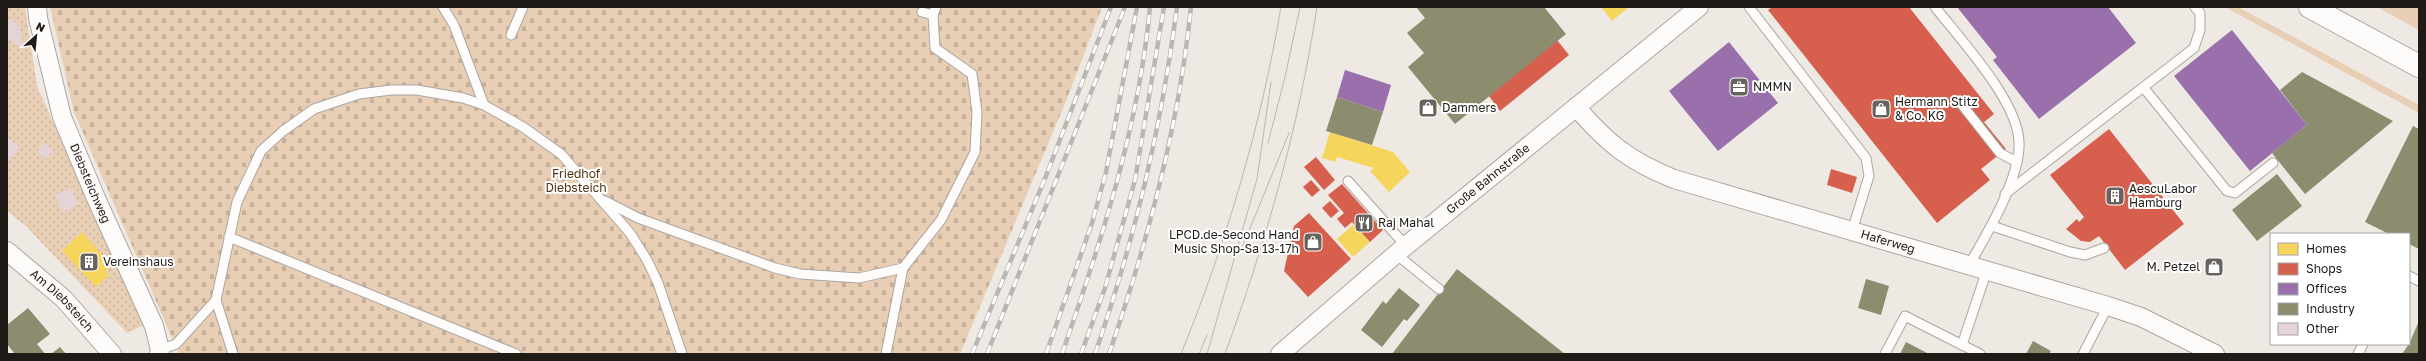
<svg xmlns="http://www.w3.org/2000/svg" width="2426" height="361" font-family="'Golos Text',sans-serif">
	<defs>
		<pattern id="cemetery-stones" width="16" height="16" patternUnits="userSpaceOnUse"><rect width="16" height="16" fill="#e8ceb4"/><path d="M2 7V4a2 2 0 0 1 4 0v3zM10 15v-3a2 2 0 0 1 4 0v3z" fill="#c7b09a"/></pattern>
		<pattern id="garden-dots" width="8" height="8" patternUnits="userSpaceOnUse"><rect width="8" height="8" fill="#e8ceb4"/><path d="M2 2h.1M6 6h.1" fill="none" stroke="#c7b09a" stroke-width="1.8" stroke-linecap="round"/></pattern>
	</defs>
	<rect width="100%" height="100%" fill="#efe9e3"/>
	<g fill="#e8ceb4">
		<polygon points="2225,7 2238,7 2419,105 2419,113"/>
		<polygon points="2377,7 2419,7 2419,30"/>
	</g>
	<polygon fill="url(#cemetery-stones)" points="50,7 1102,7 1066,101 960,354 179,354 74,112"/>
	<polygon fill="url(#garden-dots)" points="7,7 25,7 37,86 143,325 127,333 26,226 7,211"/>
	<g fill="#f6d55c">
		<polygon points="1601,7 1629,7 1612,21"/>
		<polygon points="1330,132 1393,152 1410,172 1389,192 1370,171 1374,168 1337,157 1335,162 1322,158"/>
		<polygon points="1354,224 1370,242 1353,257 1337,239"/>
		<polygon points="82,232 104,257 109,268 105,271 109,275 96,287 62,251"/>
	</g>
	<g fill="#d6604d">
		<polygon points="1772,7 1909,7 1994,114 1984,122 2006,149 1981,169 1990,180 1937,223 1768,10"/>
		<polygon points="1557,40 1569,55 1500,111 1489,96"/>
		<polygon points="2109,129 2184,224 2125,270 2099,236 2090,242 2081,241 2066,229 2077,219 2079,222 2084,217 2050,175"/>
		<polygon points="1316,157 1335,180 1324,190 1304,167"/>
		<polygon points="1831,169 1857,177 1852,193 1827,185"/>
		<polygon points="1311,180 1320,190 1312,197 1303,187"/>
		<polygon points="1342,184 1383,230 1370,242 1352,222 1345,228 1337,219 1344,213 1328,195"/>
		<polygon points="1330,201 1339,211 1331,218 1322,208"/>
		<polygon points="1309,213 1351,259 1308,297 1284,271 1294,226"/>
	</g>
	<g fill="#9970ab">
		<polygon points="1957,7 2108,7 2136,43 2039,119 1993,60 1997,57"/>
		<polygon points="2232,30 2307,125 2250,171 2174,76"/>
		<polygon points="1729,42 1778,103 1718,151 1669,91"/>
		<polygon points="1345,70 1391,85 1383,112 1337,97"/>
	</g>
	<g fill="#8c8c6e">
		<polygon points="1416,7 1544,7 1566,34 1455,124 1408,67 1424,53 1407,33 1425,18"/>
		<polygon points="2302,72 2393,121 2305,194 2272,153 2307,125 2280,90"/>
		<polygon points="1337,97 1383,112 1372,145 1326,131"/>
		<polygon points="2413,126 2419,129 2419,249 2409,244 2409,234 2389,234 2365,222"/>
		<polygon points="2277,174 2302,206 2257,241 2232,210"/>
		<polygon points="1457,269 1565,354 1392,354"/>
		<polygon points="1866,279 1889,286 1881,315 1858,308"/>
		<polygon points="1399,288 1420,305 1407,321 1404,319 1382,347 1361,330 1383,301 1386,304"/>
		<polygon points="28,308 50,334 37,344 45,354 15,354 7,344 7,325"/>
		<polygon points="2419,321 2419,354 2402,354 2409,344"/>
		<polygon points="2033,341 2051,351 2049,354 2026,354"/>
		<polygon points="1906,342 1929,354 1900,354"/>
		<polygon points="60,347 66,354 51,354"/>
	</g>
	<g fill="#e4d4d7">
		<polygon points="10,18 20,27 23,49 7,38 7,23"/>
		<polygon points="7,137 20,147 7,163"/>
		<polygon points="44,142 54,150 46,159 37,151"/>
		<polygon points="71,188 79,204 63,212 55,195"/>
	</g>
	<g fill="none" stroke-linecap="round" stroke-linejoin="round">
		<g stroke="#aba6a2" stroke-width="11">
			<g id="lane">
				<polyline points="443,7 454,25 484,105"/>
				<polyline points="1749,7 1866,158 1869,176 1852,231"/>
				<path d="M1935 7C1960 39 2018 101 2019 142 2021 177 1987 234 1969 265"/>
				<polyline points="922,12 933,15"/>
				<polyline points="511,35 523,7"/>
				<polyline points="2144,88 2227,191 2235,193 2273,163"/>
				<polyline points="1959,101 2000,153 2017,162"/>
				<polyline points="1348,181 1406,246"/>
				<polyline points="2005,194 2194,48 2200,30 2200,13 2195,7"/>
				<polyline points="605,201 638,218 775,268 800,274 859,278 903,268 941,220 975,152 977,112 972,74 935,48 933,15 936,7"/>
				<polyline points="1992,226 2070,252 2085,255 2104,248"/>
				<polyline points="229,237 516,354"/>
				<polyline points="1396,254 1439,289"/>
				<polyline points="2409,276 2419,281"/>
				<polyline points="1962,345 1987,270"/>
				<polyline points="160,350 176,344 216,300"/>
				<polyline points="233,354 216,300 237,202 261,151 283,131 314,109 359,94 391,90 417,90 463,98 484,105 523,127 561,154 630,233 647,260 658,283 682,354"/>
				<polyline points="886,354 903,268"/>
				<polyline points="1885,354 1905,316 1980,354"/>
				<polyline points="2083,354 2108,306"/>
				<polyline points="2358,354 2363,344"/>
			</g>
		</g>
		<g stroke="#aba6a2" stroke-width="20">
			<g id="street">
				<path id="s1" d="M37 7 38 18 62 117 95 196 154 326 160 350 159 354"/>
				<path id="s2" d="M1576 107C1607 143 1629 161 1674 179L2108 306 2141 317 2215 354"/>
				<path id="s3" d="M7 251 64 299 112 354"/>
				<path id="s4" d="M1280 354 1396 254 1699 7"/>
			</g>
		</g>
		<g stroke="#aba6a2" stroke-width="24">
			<polyline id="secondary" points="2310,7 2419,66"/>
		</g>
		<use href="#lane" stroke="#fdfcfb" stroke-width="9"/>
		<use href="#street" stroke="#fdfcfb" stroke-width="18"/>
		<use href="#secondary" stroke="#fdfcfb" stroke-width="22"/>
		<g stroke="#b9b7b5" stroke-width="1">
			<polyline points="1268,143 1285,77 1300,7"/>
			<polyline points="1242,248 1289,133"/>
			<path d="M1181 354C1226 243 1261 126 1281 7"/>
			<polyline points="1199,354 1207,335"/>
			<polyline points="1207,354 1257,179 1271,82"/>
			<path d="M1225 354C1267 238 1298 130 1317 7"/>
		</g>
		<g stroke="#b9b7b5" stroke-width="4.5">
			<g id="rail">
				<polyline points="972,354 1046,176 1111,7"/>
				<polyline points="987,354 1125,7"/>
				<polyline points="1046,354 1092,223 1106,172 1137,7"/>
				<path d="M1062 354C1101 242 1139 126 1150 7"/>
				<polyline points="1081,354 1105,288 1135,180 1164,7"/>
				<path d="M1095 354C1135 238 1161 129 1177 7"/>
				<path d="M1109 354C1148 241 1179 126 1191 7"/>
			</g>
		</g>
		<use href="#rail" stroke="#fff" stroke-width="3" stroke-dasharray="9" stroke-linecap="butt"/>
	</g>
	<defs>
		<g id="office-square" transform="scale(1)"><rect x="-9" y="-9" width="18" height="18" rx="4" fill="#68635e" stroke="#fff"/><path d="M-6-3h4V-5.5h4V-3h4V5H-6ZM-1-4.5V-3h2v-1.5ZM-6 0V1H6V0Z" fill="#fff"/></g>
		<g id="shop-square" transform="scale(1)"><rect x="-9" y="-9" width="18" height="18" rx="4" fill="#68635e" stroke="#fff"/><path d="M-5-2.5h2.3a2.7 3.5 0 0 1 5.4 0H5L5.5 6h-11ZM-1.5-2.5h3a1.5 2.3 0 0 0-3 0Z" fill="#fff"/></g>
		<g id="building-square" transform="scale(1)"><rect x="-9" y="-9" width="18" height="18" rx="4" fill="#68635e" stroke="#fff"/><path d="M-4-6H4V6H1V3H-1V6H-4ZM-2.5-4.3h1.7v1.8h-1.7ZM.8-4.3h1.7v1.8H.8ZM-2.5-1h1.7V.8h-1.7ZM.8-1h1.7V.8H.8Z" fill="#fff"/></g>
		<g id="restaurant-square" transform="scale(1)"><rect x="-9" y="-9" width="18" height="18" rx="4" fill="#68635e" stroke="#fff"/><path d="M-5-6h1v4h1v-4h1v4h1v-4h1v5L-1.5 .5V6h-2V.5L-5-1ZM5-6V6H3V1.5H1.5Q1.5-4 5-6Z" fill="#fff"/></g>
	</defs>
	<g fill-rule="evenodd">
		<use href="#office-square" x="1739" y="87"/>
		<use href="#shop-square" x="1428" y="108"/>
		<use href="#shop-square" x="1881" y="109"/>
		<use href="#building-square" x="2115" y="196"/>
		<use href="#restaurant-square" x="1364" y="223"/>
		<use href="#shop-square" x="1313" y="242"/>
		<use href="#building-square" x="89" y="262"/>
		<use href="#shop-square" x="2214" y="267"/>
	</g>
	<g text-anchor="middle" stroke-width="4" stroke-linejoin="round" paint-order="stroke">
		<g font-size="12" fill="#201b17" stroke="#fff" text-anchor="start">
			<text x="1753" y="91">NMMN</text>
			<text x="1895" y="106">Hermann Stitz<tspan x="1895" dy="14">&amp; Co. KG</tspan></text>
			<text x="1442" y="112">Dammers</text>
			<text x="2129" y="193">AescuLabor<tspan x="2129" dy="14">Hamburg</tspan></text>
			<text x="1378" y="227">Raj Mahal</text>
			<text x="1299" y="239" text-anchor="end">LPCD.de-Second Hand<tspan x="1299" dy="14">Music Shop-Sa 13-17h</tspan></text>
			<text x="103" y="266">Vereinshaus</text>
			<text x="2200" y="271" text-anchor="end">M. Petzel</text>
		</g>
		<g font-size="12" fill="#51320f" stroke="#fff">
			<text x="576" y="178">Friedhof<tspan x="576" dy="14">Diebsteich</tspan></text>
		</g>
		<g font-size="12" fill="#201b17" stroke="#fff">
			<text dy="4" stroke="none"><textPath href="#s4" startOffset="272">Große Bahnstraße</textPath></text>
			<text dy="4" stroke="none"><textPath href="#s1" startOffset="185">Diebsteichweg</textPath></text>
			<text dy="4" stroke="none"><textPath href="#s2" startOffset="346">Haferweg</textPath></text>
			<text dy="4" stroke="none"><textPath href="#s3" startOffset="74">Am Diebsteich</textPath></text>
		</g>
	</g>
	<rect width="2426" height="361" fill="none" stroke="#201b17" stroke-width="16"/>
	<rect x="2270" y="233" width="140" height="112" fill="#ffffff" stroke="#a6a4a2"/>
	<rect x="2278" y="243" width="20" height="12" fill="#f6d55c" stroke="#a6a4a2"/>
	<text x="2306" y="253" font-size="12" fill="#201b17">Homes</text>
	<rect x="2278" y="263" width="20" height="12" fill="#d6604d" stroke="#a6a4a2"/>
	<text x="2306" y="273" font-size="12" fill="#201b17">Shops</text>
	<rect x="2278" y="283" width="20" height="12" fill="#9970ab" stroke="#a6a4a2"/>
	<text x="2306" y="293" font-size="12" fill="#201b17">Offices</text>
	<rect x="2278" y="303" width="20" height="12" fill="#8c8c6e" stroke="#a6a4a2"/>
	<text x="2306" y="313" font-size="12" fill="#201b17">Industry</text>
	<rect x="2278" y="323" width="20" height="12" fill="#e4d4d7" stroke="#a6a4a2"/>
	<text x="2306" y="333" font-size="12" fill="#201b17">Other</text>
	<g transform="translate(36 36) rotate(27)" stroke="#ffffff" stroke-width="3" paint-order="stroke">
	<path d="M0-3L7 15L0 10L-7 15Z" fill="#201b17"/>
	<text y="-6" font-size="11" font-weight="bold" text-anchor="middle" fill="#201b17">N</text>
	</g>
</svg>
